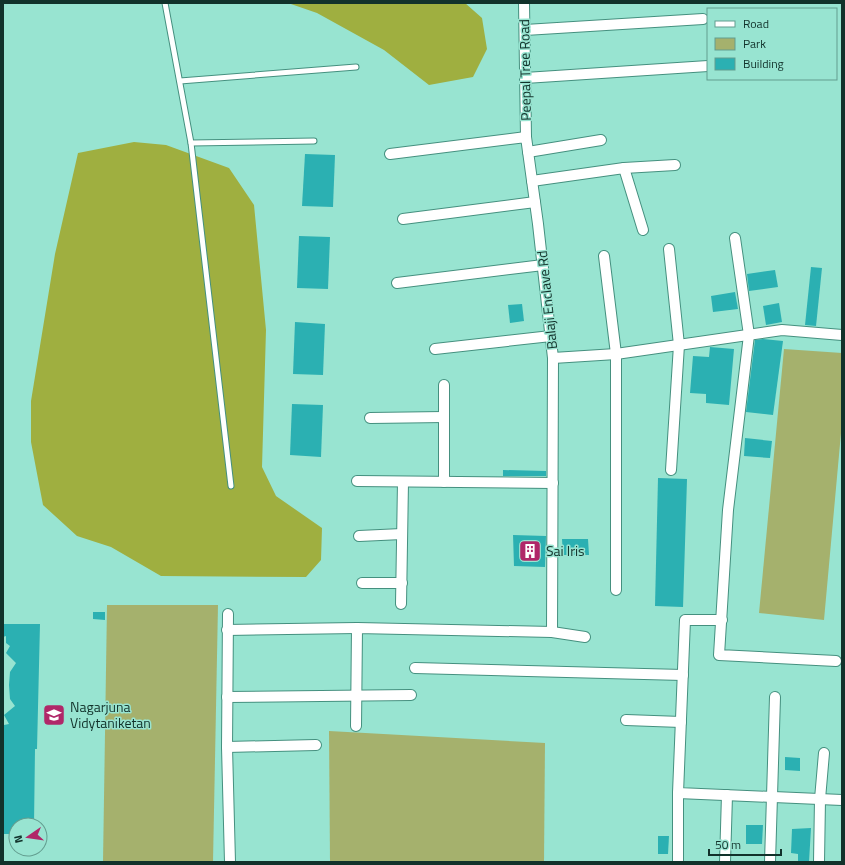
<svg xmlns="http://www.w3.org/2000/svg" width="845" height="865" font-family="'Titillium Web',sans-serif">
	<rect width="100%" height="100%" fill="#98e4d1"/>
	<g fill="#a5b16d">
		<polygon points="784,349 842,353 842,422 824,620 759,613"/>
		<polygon points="107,605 218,605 213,862 103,862"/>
		<polygon points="329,731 545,743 544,862 330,862"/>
	</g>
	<g fill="#9faf40">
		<polygon points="288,3 465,3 482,18 487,49 473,77 429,85 384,50 317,13"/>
		<polygon points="134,142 166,145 229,168 254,205 266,330 262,467 276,496 322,528 321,560 306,577 161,576 111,547 77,536 43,505 31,442 31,401 55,254 78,153"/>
	</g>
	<g fill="#2bb0b2">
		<polygon points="305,154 335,155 333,207 302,206"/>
		<polygon points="299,236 330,237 328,289 297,288"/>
		<polygon points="811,267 822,268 816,326 805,325"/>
		<polygon points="775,270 778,287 749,291 747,274"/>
		<polygon points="735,292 738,309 713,312 711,296"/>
		<polygon points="779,303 782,322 766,325 763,306"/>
		<polygon points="522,304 524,321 510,323 508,305"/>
		<polygon points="295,322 325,324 323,375 293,374"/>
		<polygon points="763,339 783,341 773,415 746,412 755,340"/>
		<polygon points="710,347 734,349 729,405 706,403 706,394 690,393 693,356 709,357"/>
		<polygon points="292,404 323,405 321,457 290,455"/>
		<polygon points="745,438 772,441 770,458 744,456"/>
		<polygon points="503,470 546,471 546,476 503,476"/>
		<polygon points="658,478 687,479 683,607 655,606"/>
		<polygon points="513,535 546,536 545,567 514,566"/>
		<polygon points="562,539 588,539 589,555 563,555"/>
		<polygon points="93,612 105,612 105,620 93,619"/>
		<polygon points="3,624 40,624 37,749 35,749 34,825 16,825 16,834 3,834 3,732 4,725 9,724 4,715 15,706 10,699 9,685 10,672 16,663 6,653 10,646 6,643 6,636 3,637"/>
		<polygon points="785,757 800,758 800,771 785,770"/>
		<polygon points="746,825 763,825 762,844 746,844"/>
		<polygon points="811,828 809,862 798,862 798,854 791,853 792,829"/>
		<polygon points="658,836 669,836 668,854 658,854"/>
	</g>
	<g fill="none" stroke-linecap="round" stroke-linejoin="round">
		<g stroke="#45907f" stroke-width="7">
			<g id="lane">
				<polyline points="165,3 191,143 231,486"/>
				<polyline points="180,81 356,67"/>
				<polyline points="191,143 314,141"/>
			</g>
		</g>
		<g stroke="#45907f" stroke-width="12">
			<g id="street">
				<polyline points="524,3 526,137"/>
				<polyline points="525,30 703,19"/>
				<polyline points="525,78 708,66"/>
				<polyline points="528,152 601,140"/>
				<polyline points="390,154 526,137 538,224 553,358 616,354 782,330 842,335"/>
				<polyline points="624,168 675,165"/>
				<polyline points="532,181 624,168 643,230"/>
				<polyline points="403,219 535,202"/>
				<polyline points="735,238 749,335 728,510 719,655 836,661"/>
				<polyline points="669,249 679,345 671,470"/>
				<polyline points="604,256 616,354 616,590"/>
				<polyline points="397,283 543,265"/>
				<polyline points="435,349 551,336"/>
				<polyline points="444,385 444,482"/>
				<polyline points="370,418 444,417"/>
				<polyline points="357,481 553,483"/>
				<polyline points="359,536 402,534"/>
				<polyline points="362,583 402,583"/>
				<polyline points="401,604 403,482"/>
				<polyline points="228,614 227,747 230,862"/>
				<polyline points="722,620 685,620 678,793 842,800"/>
				<polyline points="227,630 357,628"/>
				<polyline points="552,632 553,358"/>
				<polyline points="415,668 683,675"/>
				<polyline points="227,697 411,695"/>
				<polyline points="626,720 681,722"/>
				<polyline points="356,726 357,628 552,632 585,637"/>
				<polyline points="227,747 316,745"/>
				<polyline points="678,862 678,793"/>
				<polyline points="725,862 727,795"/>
				<polyline points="770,862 775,697"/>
				<polyline points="819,862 820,799 824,753"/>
			</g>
		</g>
		<use href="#lane" stroke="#fff" stroke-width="5"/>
		<use href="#street" stroke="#fff" stroke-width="10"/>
	</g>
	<defs>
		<g id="building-square" transform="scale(1.15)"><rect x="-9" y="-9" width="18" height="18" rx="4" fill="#b02769" stroke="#98e4d1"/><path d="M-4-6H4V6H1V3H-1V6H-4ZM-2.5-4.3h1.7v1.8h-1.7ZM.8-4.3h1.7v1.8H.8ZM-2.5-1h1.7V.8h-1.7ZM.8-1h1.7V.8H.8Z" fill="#fff"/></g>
		<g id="school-square" transform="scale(1.15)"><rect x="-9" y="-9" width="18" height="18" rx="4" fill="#b02769" stroke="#98e4d1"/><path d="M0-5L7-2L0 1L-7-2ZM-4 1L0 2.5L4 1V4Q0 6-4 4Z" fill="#fff"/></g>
	</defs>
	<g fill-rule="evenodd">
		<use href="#building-square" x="530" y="551"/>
		<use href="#school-square" x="54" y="715"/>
	</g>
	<g text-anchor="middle" stroke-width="3" stroke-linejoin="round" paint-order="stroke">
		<g font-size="14" fill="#12322b" stroke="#98e4d1">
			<text transform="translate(525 70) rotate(-91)" y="5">Peepal Tree Road</text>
			<text transform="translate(547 300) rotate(-96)" y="5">Balaji Enclave Rd</text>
		</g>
		<g font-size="14" fill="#12322b" stroke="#98e4d1" text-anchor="start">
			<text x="546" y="556">Sai Iris</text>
			<text x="70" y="712">Nagarjuna<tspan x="70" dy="16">Vidytaniketan</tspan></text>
		</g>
	</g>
	<rect width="845" height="865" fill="none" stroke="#12322b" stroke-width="8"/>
	<rect x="707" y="8" width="130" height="72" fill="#98e4d1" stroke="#629d8f"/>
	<rect x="715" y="21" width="20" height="6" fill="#ffffff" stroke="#629d8f"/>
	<text x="743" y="28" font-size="12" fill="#12322b">Road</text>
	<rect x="715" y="38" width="20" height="12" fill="#a5b16d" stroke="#629d8f"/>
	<text x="743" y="48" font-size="12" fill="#12322b">Park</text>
	<rect x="715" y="58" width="20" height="12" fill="#2bb0b2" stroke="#629d8f"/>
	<text x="743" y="68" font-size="12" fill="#12322b">Building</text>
	<g transform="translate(28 837) rotate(257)"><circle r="19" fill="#98e4d1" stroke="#629d8f"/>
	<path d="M0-3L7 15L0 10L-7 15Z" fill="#b02769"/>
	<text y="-6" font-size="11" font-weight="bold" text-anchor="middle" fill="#12322b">N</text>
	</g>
	<path d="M709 849v6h72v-6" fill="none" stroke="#12322b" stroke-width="2"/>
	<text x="715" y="849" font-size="12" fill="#12322b" stroke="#98e4d1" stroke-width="3" paint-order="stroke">50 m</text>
</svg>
